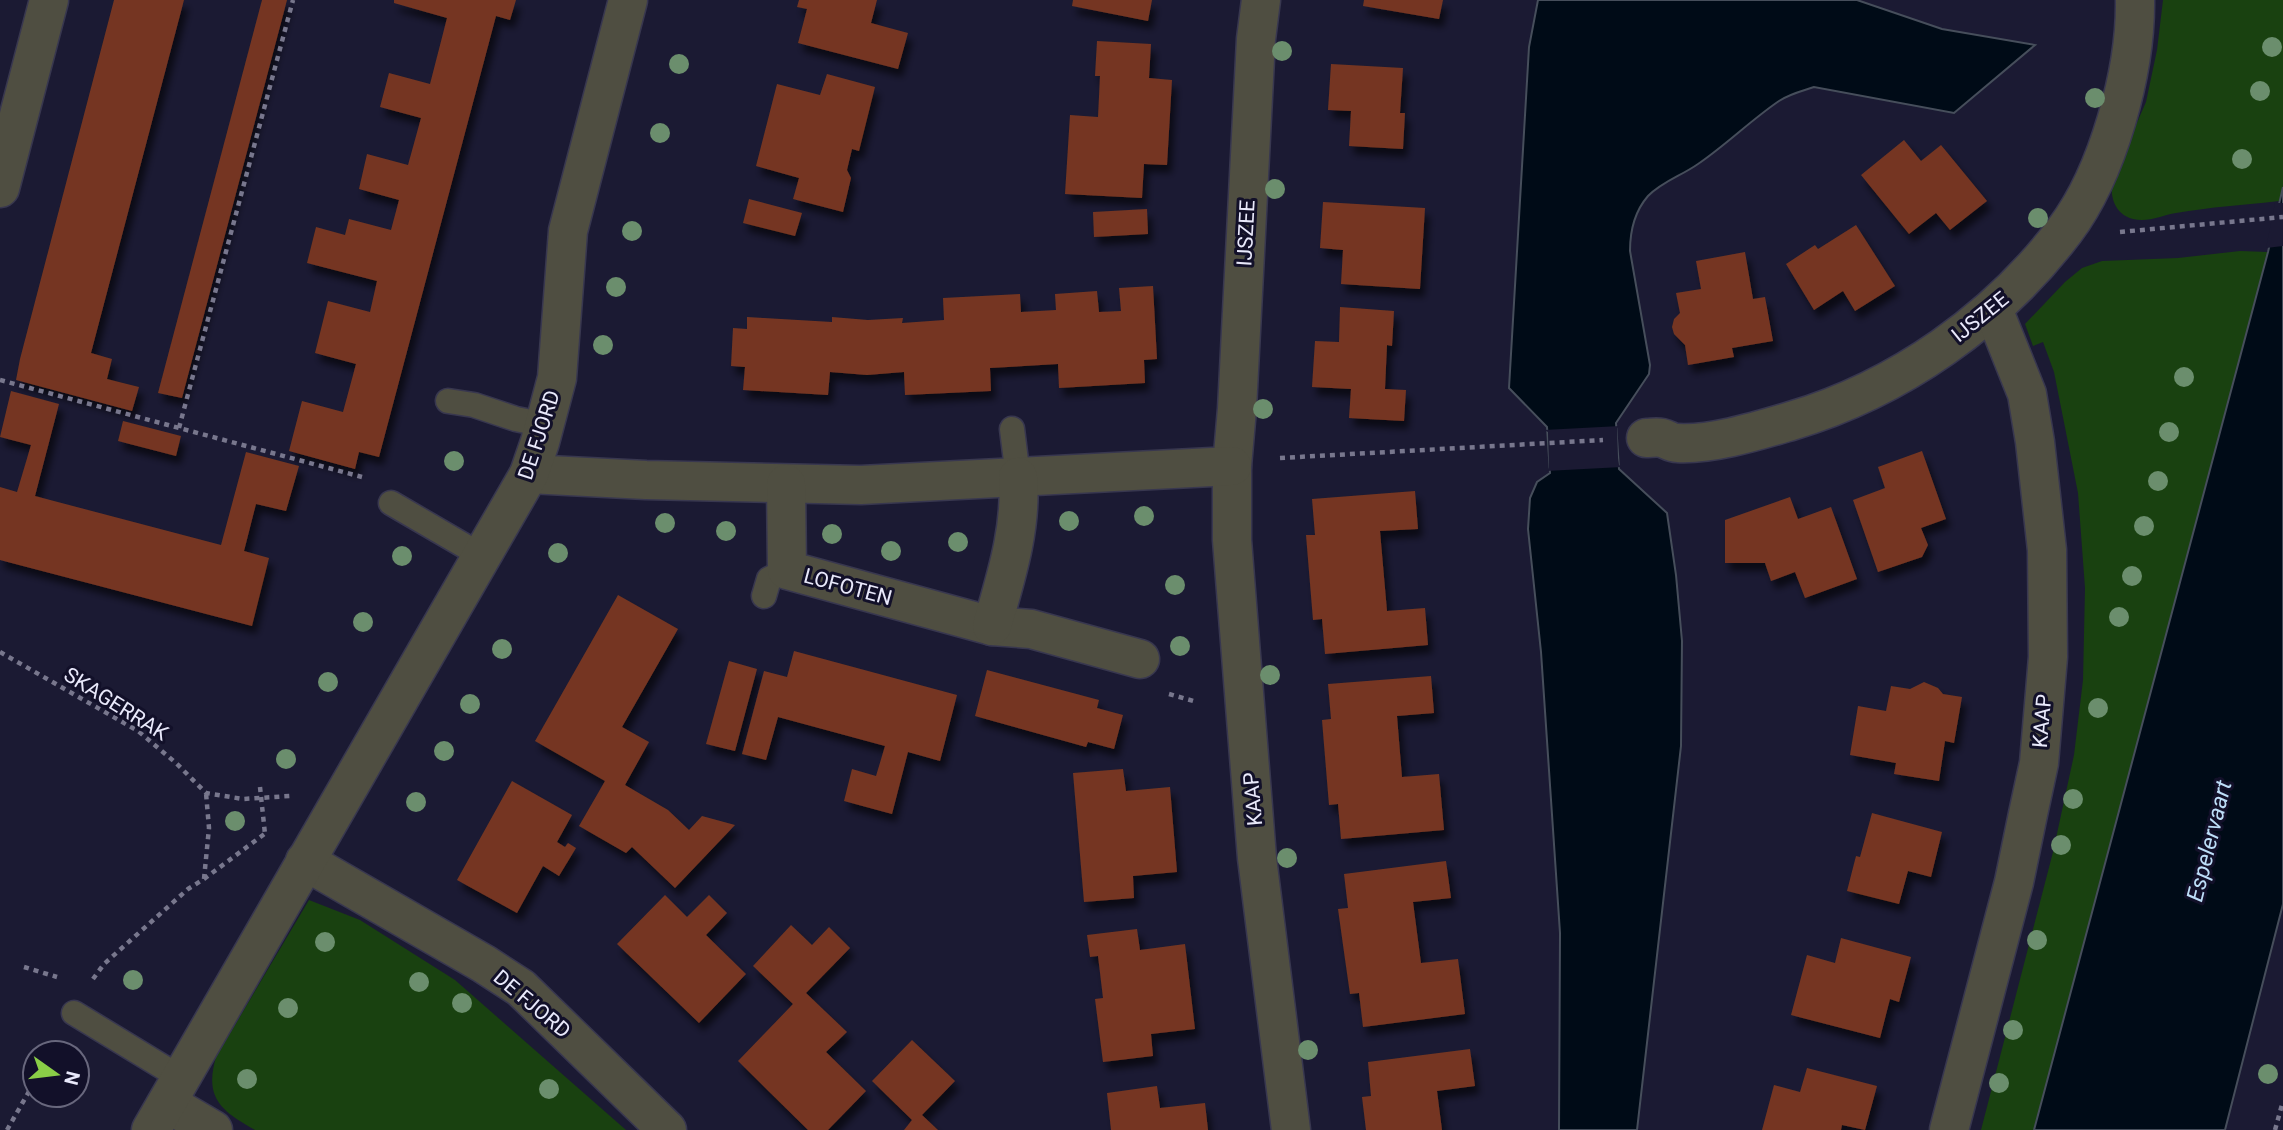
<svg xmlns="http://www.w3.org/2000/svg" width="2283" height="1130" font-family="Roboto,sans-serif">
	<defs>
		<filter id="shadow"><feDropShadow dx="4.5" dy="8" stdDeviation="3.5" flood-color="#0009"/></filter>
	</defs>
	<rect width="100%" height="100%" fill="#1b1a33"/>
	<g fill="#194110">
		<path d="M2163 0H2283V187L2279 201C2245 205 2210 207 2176 213 2162 215 2148 223 2133 219 2114 214 2110 196 2112 180L2146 102 2157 50Z"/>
		<polygon points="2240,251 2268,252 2034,1130 1981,1130 2053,852 2074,755 2083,680 2085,588 2078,493 2054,372 2043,342 2033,346 2025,324 2065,282 2082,268 2102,261 2178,258"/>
		<path d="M309 900 360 920 455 980 626 1130H255C221 1111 204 1098 216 1057Z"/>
	</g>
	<g fill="#000b17" stroke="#464e5b" stroke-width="2">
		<path d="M1538 0H1857L1942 29 2035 45 1954 113 1814 87C1802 91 1789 94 1779 101 1751 120 1726 145 1698 164 1681 176 1663 181 1648 196 1635 211 1630 232 1630 251L1650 365 1649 374 1616 423 1619 469 1667 513 1676 575 1682 641 1681 746 1637 1130H1559L1560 933 1541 652 1528 529 1530 498 1537 482 1550 473 1547 427 1509 388 1529 47Z"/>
		<polygon points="2283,187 2283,904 2225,1130 2034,1130 2268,252"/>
	</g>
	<g fill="#1b1a33">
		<polygon points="2275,203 2283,203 2283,246 2266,248"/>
		<polygon points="1620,426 1617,428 1618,458 1619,465 1622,467 1546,471 1549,468 1548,432 1544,430"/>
	</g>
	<g fill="#743621" filter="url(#shadow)">
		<polygon points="114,0 184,0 91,353 112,359 107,379 139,387 132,411 16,380 20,359"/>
		<polygon points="262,0 287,0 182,398 158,393"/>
		<polygon points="394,0 516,0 510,20 496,16 379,457 359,452 355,469 289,451 302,401 343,412 356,364 315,353 328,301 370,312 377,281 307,263 316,227 345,235 349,219 391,230 399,200 359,189 367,154 408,165 421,118 380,107 389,73 430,84 447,18 394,3"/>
		<polygon points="799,0 877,0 871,23 908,33 898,69 798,43 807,9 797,7"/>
		<polygon points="1073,0 1152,0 1148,21 1072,6"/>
		<polygon points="1364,0 1443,0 1439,19 1363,6"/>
		<polygon points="1097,41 1151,44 1149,78 1172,80 1167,165 1144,164 1142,198 1065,194 1070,115 1098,117 1100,76 1095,76"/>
		<polygon points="1331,64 1403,68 1400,113 1405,113 1403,149 1349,146 1351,111 1328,110"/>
		<polygon points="827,74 875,87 859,151 852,149 847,170 851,178 843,212 793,199 799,178 756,166 777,84 820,95"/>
		<polygon points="1904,140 1921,161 1941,145 1987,201 1950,230 1936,213 1909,234 1861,175"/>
		<polygon points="749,199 802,213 795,236 743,223"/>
		<polygon points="1323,202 1425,208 1420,289 1341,284 1343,250 1320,248"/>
		<polygon points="1147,209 1148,234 1094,237 1093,212"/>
		<polygon points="1856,225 1895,286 1855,311 1843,291 1814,310 1786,264 1815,245 1818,249"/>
		<polygon points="1745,252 1753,299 1765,297 1773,341 1732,348 1734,357 1688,365 1685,345 1674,334 1672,327 1674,319 1680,313 1676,293 1701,289 1696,261"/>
		<polygon points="1153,286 1157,359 1144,360 1145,383 1059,388 1058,364 990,368 991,391 905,395 904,372 867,375 830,372 828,395 743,390 745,367 731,366 733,328 747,329 747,317 832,322 832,317 868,320 903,318 902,323 944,320 943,298 1020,294 1021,312 1056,310 1055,294 1097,291 1099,312 1121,311 1119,288"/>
		<polygon points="1340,307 1394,311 1392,346 1387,345 1385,389 1406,390 1404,421 1349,418 1351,389 1312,387 1315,341 1339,342"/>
		<polygon points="11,391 59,404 35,496 221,545 246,452 299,466 286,511 256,504 244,551 269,558 252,626 0,560 0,487 17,492 31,445 0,437"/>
		<polygon points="123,421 181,436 176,456 118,441"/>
		<polygon points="1922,451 1946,519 1921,528 1928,545 1922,557 1878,572 1853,500 1885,488 1878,467"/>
		<polygon points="1415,491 1418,529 1380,531 1387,611 1425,608 1428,645 1325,654 1322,619 1313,620 1306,535 1315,535 1312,499"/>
		<polygon points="1790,497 1798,519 1831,507 1857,579 1805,598 1795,572 1771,581 1765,563 1725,563 1725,520"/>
		<polygon points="618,595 678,629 622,727 649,742 625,785 668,810 689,830 702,816 735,825 675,888 632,847 626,853 579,826 605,781 535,741"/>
		<polygon points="794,651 957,695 940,761 908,752 892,814 844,801 852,769 876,776 885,746 778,717 766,760 742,754 764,671 787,677"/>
		<polygon points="729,661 757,669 735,751 706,744"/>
		<polygon points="987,670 1099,700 1097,708 1123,715 1114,749 1088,742 1086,747 975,716"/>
		<polygon points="1431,676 1434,713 1397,716 1402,777 1439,774 1444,830 1341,839 1338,804 1329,805 1322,720 1331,719 1328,684"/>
		<polygon points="1924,682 1938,688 1943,694 1962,697 1954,743 1945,741 1939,781 1894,774 1896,763 1850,755 1858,706 1886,711 1891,686 1910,689"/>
		<polygon points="1123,769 1126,791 1170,787 1177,872 1133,876 1134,898 1084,902 1073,773"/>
		<polygon points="512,781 572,815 557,842 565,847 568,843 576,848 559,876 543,866 517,913 457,880"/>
		<polygon points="1872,813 1942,832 1931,877 1908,871 1899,904 1847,891 1856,856 1860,857"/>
		<polygon points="1446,861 1451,898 1413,902 1421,963 1458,959 1465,1014 1363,1027 1359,993 1350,994 1344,952 1338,909 1348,908 1344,874"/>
		<polygon points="665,895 687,917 709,895 727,913 706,935 746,974 699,1023 617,944"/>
		<polygon points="791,925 812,945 829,927 850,948 806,993 847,1032 826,1052 866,1091 828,1130 808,1130 738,1061 793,1004 753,966"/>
		<polygon points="1137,929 1140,950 1185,944 1195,1029 1151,1034 1153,1056 1103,1062 1095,999 1103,998 1098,956 1090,957 1087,935"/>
		<polygon points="1841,938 1911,957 1899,1002 1890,999 1880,1038 1791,1015 1807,955 1835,963"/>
		<polygon points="912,1040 955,1081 922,1115 938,1130 904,1130 912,1120 872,1081"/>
		<polygon points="1470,1049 1475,1086 1437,1091 1442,1130 1366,1130 1362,1097 1371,1096 1368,1062"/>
		<polygon points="1807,1068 1877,1086 1865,1130 1842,1125 1841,1130 1762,1130 1774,1085 1800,1092"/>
		<polygon points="1157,1086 1160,1108 1205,1103 1208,1130 1111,1130 1107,1093"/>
	</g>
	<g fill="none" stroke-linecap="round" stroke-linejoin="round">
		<g stroke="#38374f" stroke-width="27">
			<g id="service">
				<polyline points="448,401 474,405 516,419 545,425"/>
				<polyline points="1012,429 1018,477"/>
				<polyline points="391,503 482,556"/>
				<polyline points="764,596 769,579 787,570"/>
				<polyline points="74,1013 181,1078"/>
			</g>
		</g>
		<g stroke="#38374f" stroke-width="41">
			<g id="minor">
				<polyline points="1261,0 1256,39 1237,409 1232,466 1232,540 1257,858 1291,1130"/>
				<polyline points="0,188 49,0"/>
				<path d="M1646 438C1651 438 1657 437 1662 438 1667 439 1671 443 1677 443 1712 445 1757 431 1791 421 1899 389 1997 320 2065 230 2108 173 2136 71 2135 0"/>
				<polyline points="529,474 646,480 861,485 1232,466"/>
				<polyline points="786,484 787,570 992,626 1031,629 1140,659"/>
				<path d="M992 626C1006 577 1022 528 1018 477"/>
				<polyline points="305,861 484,964 521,988 667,1130"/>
				<polyline points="167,1103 213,1130"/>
				<polyline points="151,1130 529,474 540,442 557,378 568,231 628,0"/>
				<polyline points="1949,1130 2014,882 2028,814 2039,763 2048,657 2047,550 2035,442 2027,394 1993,309"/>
			</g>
		</g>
		<g stroke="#78778d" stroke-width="4.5" stroke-dasharray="5 5" stroke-linecap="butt">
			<polyline points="2120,232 2283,217"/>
			<polyline points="0,380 362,477"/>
			<polyline points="179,428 293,0"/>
			<polyline points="1280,458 1603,440"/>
			<polyline points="0,652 138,731 176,763 206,793 243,799 290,796"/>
			<polyline points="1169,694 1197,702"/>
			<polyline points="260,787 265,834"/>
			<polyline points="204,879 209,828 206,793"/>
			<polyline points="24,967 57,977"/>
			<polyline points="93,979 104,964 188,889 204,879 267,832"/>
			<polyline points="7,1130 35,1081"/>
			<polyline points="2275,1130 2283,1101"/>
		</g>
		<use href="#service" stroke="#4f4e41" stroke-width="24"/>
		<use href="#minor" stroke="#4f4e41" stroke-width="38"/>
	</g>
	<g fill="#6b8e6d">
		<circle cx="2272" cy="47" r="10"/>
		<circle cx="1282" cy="51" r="10"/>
		<circle cx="679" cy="64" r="10"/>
		<circle cx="2260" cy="91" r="10"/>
		<circle cx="2095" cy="98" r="10"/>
		<circle cx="660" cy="133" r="10"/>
		<circle cx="2242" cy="159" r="10"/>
		<circle cx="1275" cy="189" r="10"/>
		<circle cx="2038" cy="218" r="10"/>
		<circle cx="632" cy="231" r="10"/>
		<circle cx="616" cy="287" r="10"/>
		<circle cx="603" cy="345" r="10"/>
		<circle cx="2184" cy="377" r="10"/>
		<circle cx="1263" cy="409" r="10"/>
		<circle cx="2169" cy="432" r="10"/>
		<circle cx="454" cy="461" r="10"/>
		<circle cx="2158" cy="481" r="10"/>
		<circle cx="1144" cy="516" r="10"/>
		<circle cx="1069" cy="521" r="10"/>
		<circle cx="665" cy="523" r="10"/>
		<circle cx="2144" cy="526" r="10"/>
		<circle cx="726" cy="531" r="10"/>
		<circle cx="832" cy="534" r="10"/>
		<circle cx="958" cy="542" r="10"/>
		<circle cx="891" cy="551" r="10"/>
		<circle cx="558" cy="553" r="10"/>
		<circle cx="402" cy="556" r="10"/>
		<circle cx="2132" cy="576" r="10"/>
		<circle cx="1175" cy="585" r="10"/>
		<circle cx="2119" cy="617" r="10"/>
		<circle cx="363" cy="622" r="10"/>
		<circle cx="1180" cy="646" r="10"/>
		<circle cx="502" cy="649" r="10"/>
		<circle cx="1270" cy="675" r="10"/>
		<circle cx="328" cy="682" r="10"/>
		<circle cx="470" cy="704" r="10"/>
		<circle cx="2098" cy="708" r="10"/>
		<circle cx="444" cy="751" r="10"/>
		<circle cx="286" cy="759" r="10"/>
		<circle cx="2073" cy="799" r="10"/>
		<circle cx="416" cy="802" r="10"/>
		<circle cx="235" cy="821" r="10"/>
		<circle cx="2061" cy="845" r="10"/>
		<circle cx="1287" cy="858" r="10"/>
		<circle cx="2037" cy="940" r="10"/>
		<circle cx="325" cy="942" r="10"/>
		<circle cx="133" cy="980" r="10"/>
		<circle cx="419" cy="982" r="10"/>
		<circle cx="462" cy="1003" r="10"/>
		<circle cx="288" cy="1008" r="10"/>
		<circle cx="2013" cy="1030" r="10"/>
		<circle cx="1308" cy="1050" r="10"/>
		<circle cx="2268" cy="1074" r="10"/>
		<circle cx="247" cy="1079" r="10"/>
		<circle cx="1999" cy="1083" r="10"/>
		<circle cx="549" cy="1089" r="10"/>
	</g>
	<g text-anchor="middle" stroke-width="6" stroke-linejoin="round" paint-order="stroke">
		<g font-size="21" fill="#e9e9fb" stroke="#121029">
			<text transform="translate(1246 233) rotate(-87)" y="7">IJSZEE</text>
			<text transform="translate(1980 317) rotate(-39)" y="7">IJSZEE</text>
			<text transform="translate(539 435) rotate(-72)" y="7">DE FJORD</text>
			<text transform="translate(848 587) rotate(15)" y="7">LOFOTEN</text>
			<text transform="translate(116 704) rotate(32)" y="7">SKAGERRAK</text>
			<text transform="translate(2042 721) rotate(-85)" y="7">KAAP</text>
			<text transform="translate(1253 799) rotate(-95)" y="7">KAAP</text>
			<text transform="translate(532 1004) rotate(40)" y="7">DE FJORD</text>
		</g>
		<g font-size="23" font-style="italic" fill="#bddef8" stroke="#121029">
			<text transform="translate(2209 841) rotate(-76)" y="8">Espelervaart</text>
		</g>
	</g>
	<g transform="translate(56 1074) rotate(104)"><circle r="33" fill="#121029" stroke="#68677d" stroke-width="2"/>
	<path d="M0-5L12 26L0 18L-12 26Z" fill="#8ace47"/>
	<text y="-10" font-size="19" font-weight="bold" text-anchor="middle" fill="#e9e9fb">N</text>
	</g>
</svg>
